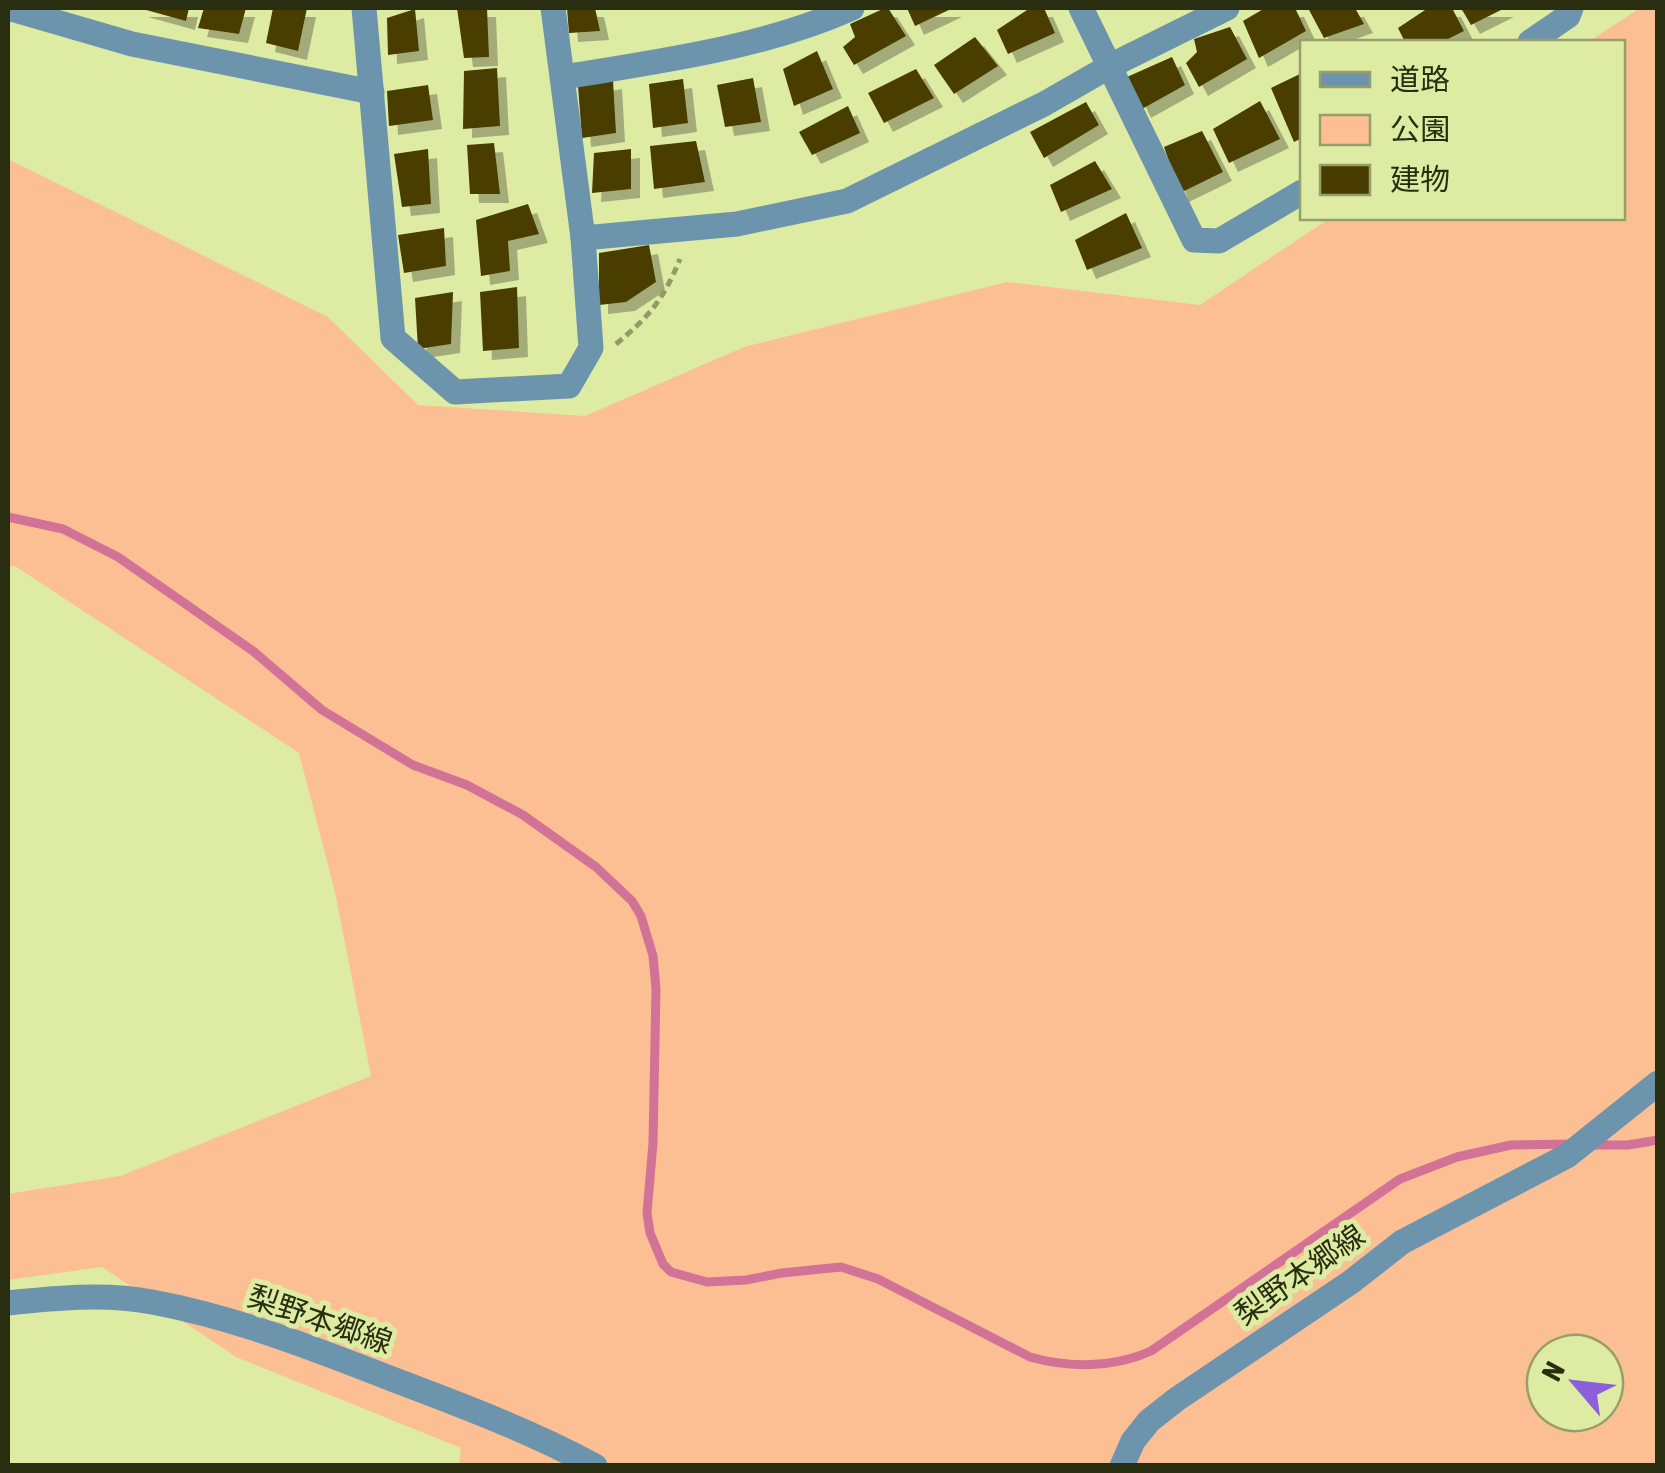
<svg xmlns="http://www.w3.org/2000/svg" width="1665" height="1473" font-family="'Asap Condensed','Noto Sans JP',sans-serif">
	<defs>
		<filter id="shadow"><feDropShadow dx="9" dy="9" stdDeviation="0" flood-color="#0004"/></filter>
	</defs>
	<rect width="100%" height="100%" fill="#deeba3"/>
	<path fill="#fcbf94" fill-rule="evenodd" d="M1640 8H1657V1465H459L461 1448 236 1357 102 1267 8 1280V1194L120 1176 371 1076 335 892 299 753 15 566 8 567V159L328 317 418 405 585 416 744 347 1007 282 1200 305 1330 218H1622V42H1588ZM1545 1353H1605V1413H1545Z"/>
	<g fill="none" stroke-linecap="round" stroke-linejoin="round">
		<g stroke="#d17296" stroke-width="9">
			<path d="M8 517 63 529 118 557 253 651 322 710 413 765 467 785 523 815 596 867 632 901 641 916 653 956 656 989 653 1143 647 1213 650 1233 663 1264 671 1272 707 1282 746 1280 782 1273 841 1267 878 1279 1030 1357C1068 1368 1114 1368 1151 1351L1400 1179 1457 1157 1511 1145 1575 1144"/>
			<polyline points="1590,1145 1628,1145 1658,1140"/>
		</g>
	</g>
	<g fill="#483c00" filter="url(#shadow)">
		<polygon points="139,8 189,8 186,21"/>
		<polygon points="204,8 246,8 239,34 198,28"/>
		<polygon points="273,8 307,8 298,51 266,43"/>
		<polygon points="457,8 487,8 489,57 464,58"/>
		<polygon points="567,8 595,8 600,31 569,33"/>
		<polygon points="885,8 888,8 906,36 854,65 843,47 855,37 850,24"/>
		<polygon points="907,8 953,8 915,26"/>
		<polygon points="1030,8 1044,8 1055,33 1008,54 997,30"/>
		<polygon points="1265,8 1295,8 1306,31 1259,58 1243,21"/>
		<polygon points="1308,8 1355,8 1364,24 1324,38"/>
		<polygon points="1428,8 1452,8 1464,31 1442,42 1405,42 1398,28"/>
		<polygon points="1461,8 1505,8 1471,25"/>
		<polygon points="415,9 419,51 388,55 387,18"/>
		<polygon points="1230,27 1247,59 1199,87 1186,63 1197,52 1194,39"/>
		<polygon points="975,37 998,66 954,94 934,65"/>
		<polygon points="817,51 833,89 794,106 783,69"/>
		<polygon points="1172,57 1185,85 1142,109 1127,77"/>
		<polygon points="497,68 500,126 463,129 464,71"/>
		<polygon points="916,69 934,98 884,123 868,93"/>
		<polygon points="1302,73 1302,138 1294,142 1271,88"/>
		<polygon points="753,78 761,122 725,127 717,85"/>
		<polygon points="683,79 688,123 653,128 649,84"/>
		<polygon points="613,80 616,133 582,138 578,86"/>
		<polygon points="428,85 433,120 389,126 387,91"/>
		<polygon points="1260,101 1280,139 1229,163 1213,129"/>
		<polygon points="1086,102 1099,125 1044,158 1030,132"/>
		<polygon points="848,106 860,133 812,155 799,132"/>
		<polygon points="1202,131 1223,172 1180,193 1164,147"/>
		<polygon points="696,141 705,182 654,189 650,146"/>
		<polygon points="494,143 500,194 470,194 467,145"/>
		<polygon points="428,149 431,204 402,207 394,154"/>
		<polygon points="631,149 631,189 592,193 594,153"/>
		<polygon points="1095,161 1112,189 1061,212 1050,185"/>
		<polygon points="528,204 539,234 508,241 510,271 481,276 476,220"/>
		<polygon points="1126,213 1142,248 1087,270 1075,240"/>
		<polygon points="444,228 446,266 404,273 398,235"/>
		<polygon points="649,245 656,282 626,302 599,305 599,253"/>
		<polygon points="517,287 519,348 483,351 480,292"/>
		<polygon points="453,292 451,344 418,349 415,298"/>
	</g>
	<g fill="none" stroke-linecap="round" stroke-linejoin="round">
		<path stroke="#929b65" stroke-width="5" stroke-dasharray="8 5" stroke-linecap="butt" d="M616 344C650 316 663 300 680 259"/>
		<g stroke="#6d94ad" stroke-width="25">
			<polyline points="8,8 132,44 372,92"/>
			<polyline points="364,8 393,338 455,392 569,386 591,348 583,238 553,8"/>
			<polyline points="1081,8 1194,240 1219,241 1302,192"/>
			<polyline points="1530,42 1568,16 1571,8"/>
			<path d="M564 77C660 61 762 48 852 8"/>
			<polyline points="583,238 737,224 847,201 1044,104 1112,65 1227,8"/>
			<path d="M8 1303C55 1298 105 1293 152 1302 234 1317 315 1349 392 1379 461 1405 530 1431 595 1466"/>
			<polyline points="1122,1466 1133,1441 1149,1421 1177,1399 1351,1282 1402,1242 1567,1156 1658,1083"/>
		</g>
	</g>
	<g text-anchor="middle" stroke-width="10" stroke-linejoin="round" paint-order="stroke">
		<g font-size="30" fill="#2a2e11" stroke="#deeba3">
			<text transform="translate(1300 1275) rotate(-35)" y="10">梨野本郷線</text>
			<text transform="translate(320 1320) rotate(19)" y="10">梨野本郷線</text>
		</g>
	</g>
	<rect width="1665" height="1473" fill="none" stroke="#2a2e11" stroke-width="20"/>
	<rect x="1300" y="40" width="325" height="180" fill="#deeba3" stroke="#969f69" stroke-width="2.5"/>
	<rect x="1320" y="72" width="50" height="15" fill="#6d94ad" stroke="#969f69" stroke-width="2.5"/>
	<text x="1390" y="90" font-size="30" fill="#2a2e11">道路</text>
	<rect x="1320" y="115" width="50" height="30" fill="#fcbf94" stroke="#969f69" stroke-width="2.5"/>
	<text x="1390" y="140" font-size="30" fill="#2a2e11">公園</text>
	<rect x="1320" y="165" width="50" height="30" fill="#483c00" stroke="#969f69" stroke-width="2.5"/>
	<text x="1390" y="190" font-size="30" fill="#2a2e11">建物</text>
	<g transform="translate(1575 1383) rotate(298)"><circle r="48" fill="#deeba3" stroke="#969f69" stroke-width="2.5"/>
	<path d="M0-8L18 38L0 25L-18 38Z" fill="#8b60da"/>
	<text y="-15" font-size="28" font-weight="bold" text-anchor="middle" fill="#2a2e11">N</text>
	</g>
</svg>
